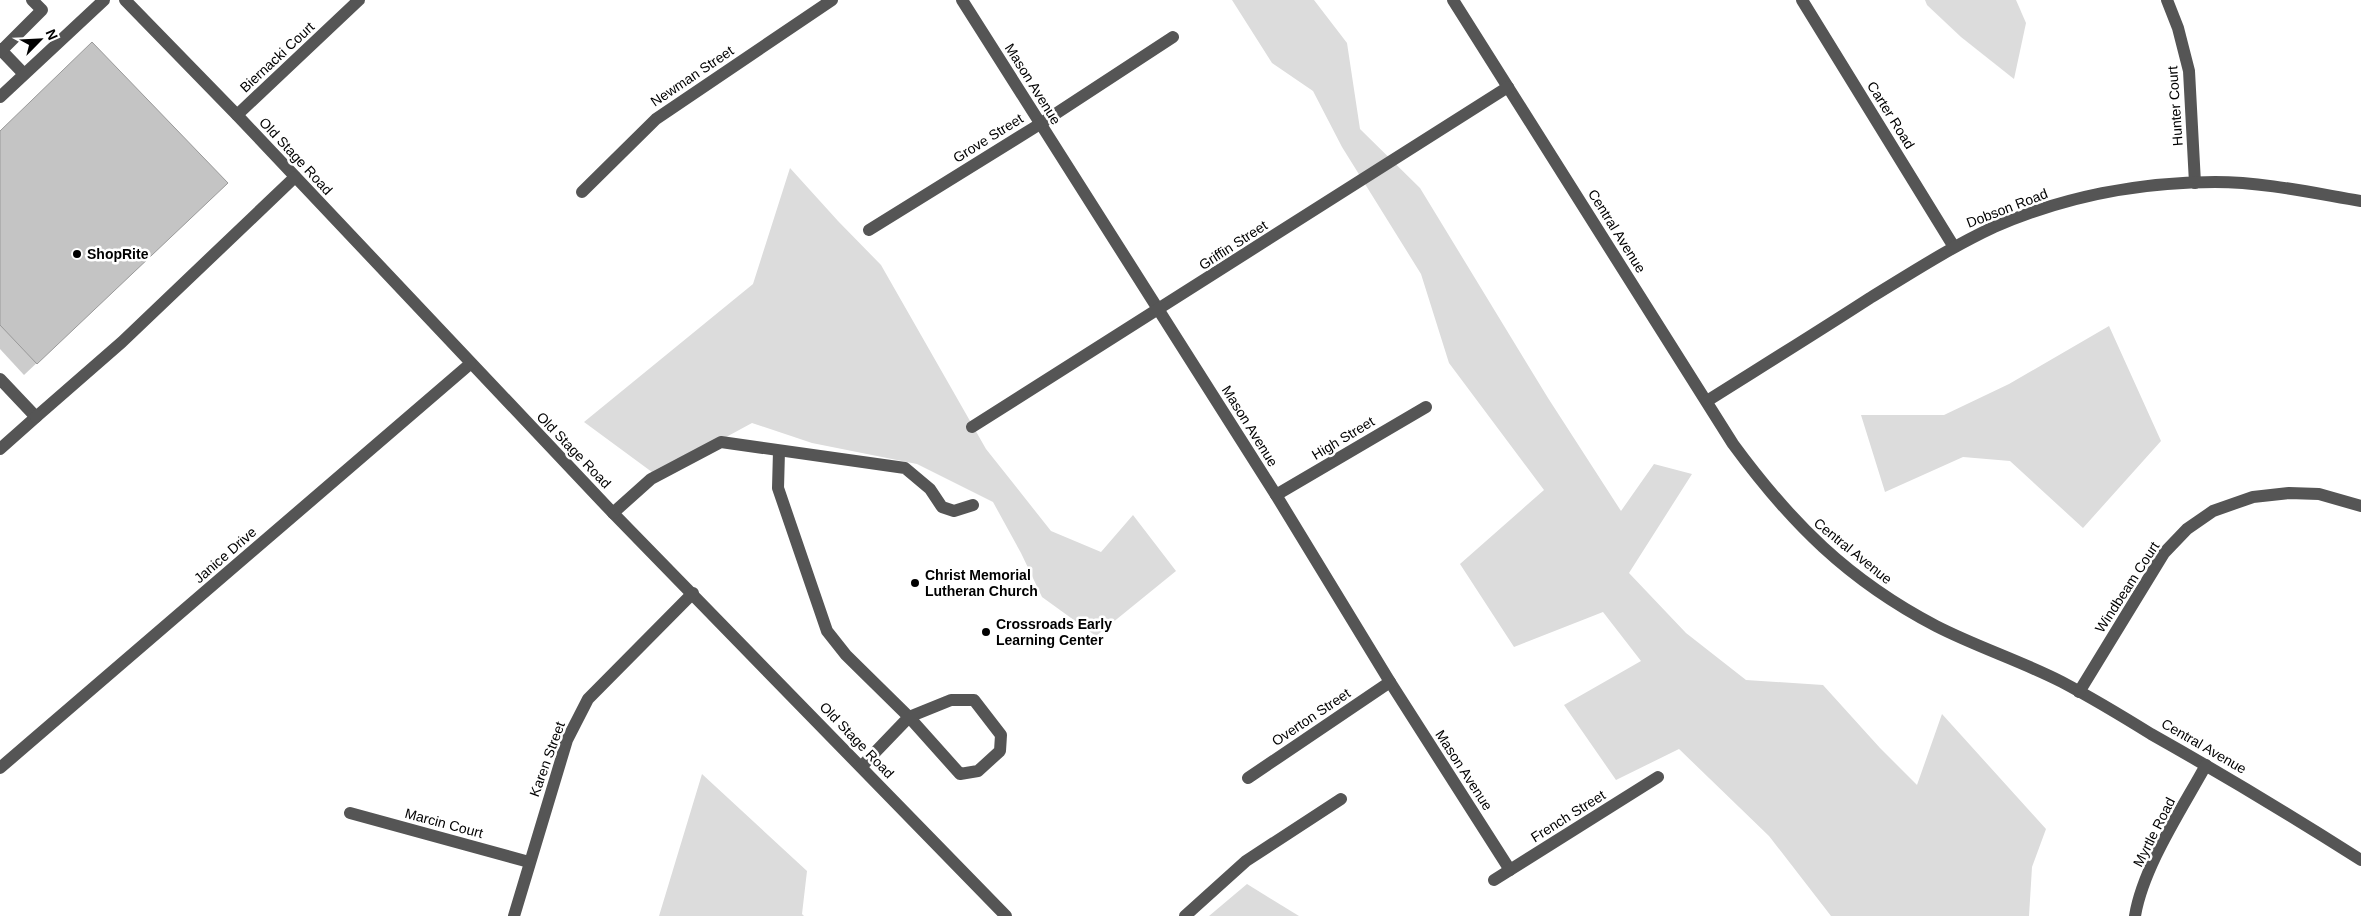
<svg xmlns="http://www.w3.org/2000/svg" width="2361" height="916" font-family="Helvetica,sans-serif">
	<rect width="100%" height="100%" fill="#fff"/>
	<g fill="#dcdcdc">
		<polygon points="1232,0 1314,0 1347,43 1360,129 1420,188 1548,398 1621,511 1654,464 1692,474 1629,573 1686,633 1746,680 1823,685 1880,748 1917,785 1942,714 2046,829 2032,867 2029,916 1831,916 1769,836 1679,749 1616,780 1564,705 1641,661 1603,612 1514,647 1460,564 1544,490 1449,363 1421,274 1342,147 1313,91 1272,63"/>
		<polygon points="1925,0 2016,0 2026,23 2014,79 1961,37 1927,5"/>
		<polygon points="790,168 838,221 881,265 986,449 1051,531 1101,552 1133,515 1176,571 1096,636 1042,597 1021,553 993,502 917,464 812,443 752,423 656,475 584,422 753,284"/>
		<polygon points="2109,326 2161,441 2083,528 2010,461 1963,457 1885,492 1861,415 1944,415 2009,384"/>
		<polygon points="702,774 807,871 802,914 804,916 659,916"/>
		<polygon points="1247,884 1299,916 1209,916"/>
	</g>
	<polygon fill="#0003" points="0,133 215,195 24,375 0,349"/>
	<polygon fill="#c4c4c4" stroke="#999" points="92,42 228,183 37,364 0,325 0,131"/>
	<g fill="none" stroke-linecap="round" stroke-linejoin="round">
		<g stroke="#555" stroke-width="12">
			<polyline points="125,0 237,115 613,513 1006,916"/>
			<polyline points="962,0 1276,495 1390,682 1510,870"/>
			<path d="M1453 0 1733 444C1791 523 1848 580 1936 626 1977 647 2021 661 2062 682 2092 698 2122 716 2151 734 2222 774 2292 816 2361 860"/>
			<polyline points="1802,0 1954,247"/>
			<polyline points="2167,0 2178,28 2189,71 2195,183"/>
			<polyline points="0,49 24,74"/>
			<polyline points="1,51 42,10 32,0"/>
			<polyline points="0,97 104,0"/>
			<polyline points="237,115 359,0"/>
			<polyline points="582,192 656,119 832,0"/>
			<polyline points="869,230 1040,124 1173,37"/>
			<polyline points="0,379 36,417 0,449"/>
			<path d="M1707 401C1761 367 1816 333 1870 298 1911 273 1951 247 1994 227 2063 197 2140 182 2215 182 2264 182 2313 193 2361 201"/>
			<polyline points="36,417 122,342 295,177"/>
			<polyline points="972,427 1508,87"/>
			<polyline points="779,451 778,488 827,631 846,655 909,717 960,774 978,771 1000,751 1001,735 974,700 951,700 909,717 862,766"/>
			<polyline points="1276,495 1426,407"/>
			<polyline points="613,513 651,479 721,442 905,468 930,489 942,507 954,511 973,505"/>
			<polyline points="2079,692 2164,553 2187,529 2213,511 2253,497 2289,493 2319,494 2361,506"/>
			<polyline points="0,768 470,364"/>
			<polyline points="1248,778 1390,682"/>
			<polyline points="350,813 529,862"/>
			<polyline points="1494,880 1658,777"/>
			<polyline points="514,916 567,740 588,699 693,593"/>
			<polyline points="1185,916 1246,861 1341,799"/>
			<path d="M2135 916C2143 867 2182 809 2206 765"/>
		</g>
	</g>
	<g fill="#000" stroke="#fff" stroke-width="2">
		<circle cx="77" cy="254" r="5"/>
		<circle cx="915" cy="583" r="5"/>
		<circle cx="986" cy="632" r="5"/>
	</g>
	<g text-anchor="middle" stroke-width="5" stroke-linejoin="round" paint-order="stroke">
		<g font-size="14" fill="#000" stroke="#fff">
			<text transform="translate(277 57) rotate(-43)" y="5">Biernacki Court</text>
			<text transform="translate(692 76) rotate(-34)" y="5">Newman Street</text>
			<text transform="translate(1033 84) rotate(58)" y="5">Mason Avenue</text>
			<text transform="translate(2175 106) rotate(-94)" y="5">Hunter Court</text>
			<text transform="translate(1891 115) rotate(58)" y="5">Carter Road</text>
			<text transform="translate(988 138) rotate(-32)" y="5">Grove Street</text>
			<text transform="translate(296 156) rotate(47)" y="5">Old Stage Road</text>
			<text transform="translate(2007 208) rotate(-21)" y="5">Dobson Road</text>
			<text transform="translate(1617 231) rotate(58)" y="5">Central Avenue</text>
			<text transform="translate(1233 245) rotate(-33)" y="5">Griffin Street</text>
			<text transform="translate(1250 426) rotate(58)" y="5">Mason Avenue</text>
			<text transform="translate(1343 438) rotate(-31)" y="5">High Street</text>
			<text transform="translate(574 450) rotate(46)" y="5">Old Stage Road</text>
			<text transform="translate(1853 551) rotate(39)" y="5">Central Avenue</text>
			<text transform="translate(225 555) rotate(-41)" y="5">Janice Drive</text>
			<text transform="translate(2127 587) rotate(-57)" y="5">Windbeam Court</text>
			<text transform="translate(1311 717) rotate(-34)" y="5">Overton Street</text>
			<text transform="translate(857 740) rotate(46)" y="5">Old Stage Road</text>
			<text transform="translate(2204 746) rotate(30)" y="5">Central Avenue</text>
			<text transform="translate(547 759) rotate(-70)" y="5">Karen Street</text>
			<text transform="translate(1464 770) rotate(57)" y="5">Mason Avenue</text>
			<text transform="translate(1568 816) rotate(-32)" y="5">French Street</text>
			<text transform="translate(444 823) rotate(15)" y="5">Marcin Court</text>
			<text transform="translate(2154 832) rotate(-63)" y="5">Myrtle Road</text>
		</g>
		<g font-size="14" font-weight="bold" fill="#000" stroke="#fff" text-anchor="start">
			<text x="87" y="259">ShopRite</text>
			<text x="925" y="580">Christ Memorial<tspan x="925" dy="16">Lutheran Church</tspan></text>
			<text x="996" y="629">Crossroads Early<tspan x="996" dy="16">Learning Center</tspan></text>
		</g>
	</g>
	<g transform="translate(40 40) rotate(66)" stroke="#ffffff" stroke-width="4" paint-order="stroke">
	<path d="M0-4L9 19L0 12L-9 19Z" fill="#000000"/>
	<text y="-8" font-size="14" font-weight="bold" text-anchor="middle" fill="#000000">N</text>
	</g>
</svg>
